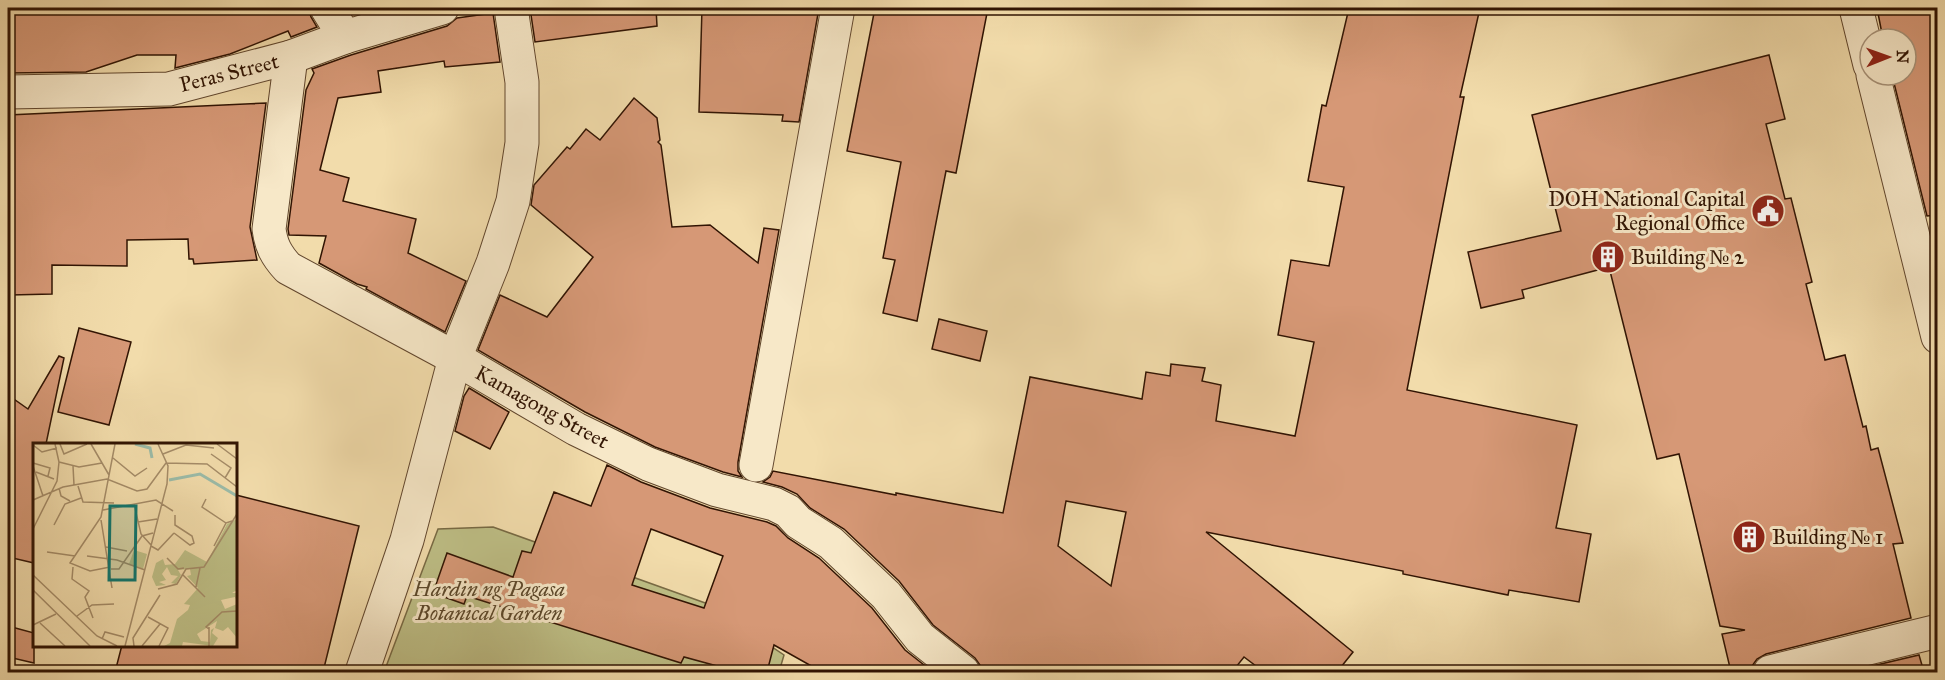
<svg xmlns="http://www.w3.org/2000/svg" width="1945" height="680" font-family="'IM FELL Great Primer',serif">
	<rect width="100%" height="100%" fill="#f2dcab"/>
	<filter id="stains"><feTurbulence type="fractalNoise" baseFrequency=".00333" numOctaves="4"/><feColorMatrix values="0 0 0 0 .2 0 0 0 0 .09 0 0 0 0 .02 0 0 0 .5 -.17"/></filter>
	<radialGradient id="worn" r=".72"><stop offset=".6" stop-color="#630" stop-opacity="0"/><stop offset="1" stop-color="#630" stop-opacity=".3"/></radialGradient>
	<polygon fill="#bebf86" stroke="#786a44" stroke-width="1.5" points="493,527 708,604 784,655 779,672 384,672 438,529"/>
	<g fill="#d69876" stroke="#311403" stroke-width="1.5" fill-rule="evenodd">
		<polygon points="72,8 308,8 311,17 317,27 291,37 288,31 230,54 175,68 176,55 137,55 86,72 8,73 8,9"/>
		<polygon points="530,8 656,8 657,26 535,42"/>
		<polygon points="702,8 819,8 799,122 782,121 783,115 699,112"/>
		<polygon points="875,8 988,8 956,173 946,171 917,321 883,313 895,260 883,258 901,162 847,151"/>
		<path d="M1349 8H1480L1460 97H1464L1407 390 1577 425 1556 528 1591 534 1579 602 1509 590 1508 595 1403 574V571L1206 532 1353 652 1337 672H1264L1244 657 1232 672H981L980 665 975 658 933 625 899 581 844 529 810 508 797 494 782 487 763 482 770 477 773 471 896 495V493L1003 513 1030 377 1142 399 1146 372 1170 376 1171 364 1205 368 1202 381 1221 385 1216 421 1295 436 1314 342 1278 335 1291 260 1329 266 1344 187 1308 181 1322 105 1326 106ZM1066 501 1126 512 1111 586 1058 546Z"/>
		<polygon points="1877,8 1938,8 1938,215 1927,216 1892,75 1906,75 1906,39 1883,39"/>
		<polygon points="493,13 500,62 445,67 444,61 378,71 381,92 338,98 320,170 349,178 343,201 416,219 408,253 466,281 445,332 366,289 367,287 357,284 319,263 326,236 289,235 288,229 306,90 314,73 312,69 351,55 447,26 457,18"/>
		<polygon points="1769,55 1785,119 1766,124 1785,199 1791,198 1812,282 1806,284 1825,360 1845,355 1863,427 1866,426 1871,450 1878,448 1903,543 1893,544 1911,618 1766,654 1757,659 1752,666 1752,672 1731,672 1722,634 1745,630 1720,626 1679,454 1657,459 1609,267 1522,290 1524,298 1481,308 1468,252 1561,231 1532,115"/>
		<polygon points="634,98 657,118 660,140 658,142 661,145 672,227 710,225 758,263 764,228 779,230 738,462 738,471 742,477 723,472 655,447 585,412 478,350 500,295 547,317 593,257 531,205 534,185 567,147 570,149 586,129 600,140"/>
		<polygon points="266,103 250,227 257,260 194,264 193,259 189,259 188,239 127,240 127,266 52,265 52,294 10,295 9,263 8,263 8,115"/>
		<polygon points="939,319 987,331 980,361 932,349"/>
		<polygon points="79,328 131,342 109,425 58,412"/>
		<polygon points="59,356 64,358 46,444 34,444 34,563 8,557 8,395 28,409"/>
		<polygon points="469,388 509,412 490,449 455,431 464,396"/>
		<path d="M607 465 641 482 710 508 767 522 776 526 788 538 819 558 872 608 905 650 933 672H822L774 645 767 672H739L684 657 681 663 467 596 464 604 433 593 447 553 513 577 522 551 531 553 554 492 591 506ZM651 529 723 556 704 608 632 585Z"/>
		<polygon points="236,495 359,526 323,672 115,672 122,645 236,645"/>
		<polygon points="8,626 34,633 34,663 8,657"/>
		<polygon points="1919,655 1924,672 1847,672"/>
	</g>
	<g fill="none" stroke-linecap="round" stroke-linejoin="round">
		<g stroke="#61462d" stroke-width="35">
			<g id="street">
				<polyline points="327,8 345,37"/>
				<polyline points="1856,8 1870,65"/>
				<path d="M291 57 269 229C271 245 276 255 288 268L455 358 576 429 648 464 717 490 774 504 788 511 798 522 831 543 886 595 920 638 963 672"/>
				<polyline points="1873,75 1938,337"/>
				<polyline points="8,92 169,89 291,57 345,37 442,8"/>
				<polyline points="756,465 838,8"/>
				<polyline points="362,672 407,540 455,358 493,263 513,201 522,143 522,82 511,8"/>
				<polyline points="1770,672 1938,631"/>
			</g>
		</g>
		<use href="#street" stroke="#f7e8c8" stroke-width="33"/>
	</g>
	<defs>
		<g id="civic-disc" transform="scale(1.725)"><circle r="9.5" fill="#8f2418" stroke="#f7e8c8"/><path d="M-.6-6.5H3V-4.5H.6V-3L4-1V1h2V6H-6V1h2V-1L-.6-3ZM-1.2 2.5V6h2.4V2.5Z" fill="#fff"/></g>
		<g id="building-disc" transform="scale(1.725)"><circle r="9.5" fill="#8f2418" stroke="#f7e8c8"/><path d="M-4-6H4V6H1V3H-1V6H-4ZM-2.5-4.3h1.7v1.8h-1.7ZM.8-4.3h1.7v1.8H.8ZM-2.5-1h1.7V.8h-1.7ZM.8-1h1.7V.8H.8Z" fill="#fff"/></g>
	</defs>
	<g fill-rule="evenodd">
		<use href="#civic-disc" x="1768" y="211"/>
		<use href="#building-disc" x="1608" y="257"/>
		<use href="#building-disc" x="1749" y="537"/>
	</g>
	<g text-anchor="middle" stroke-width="6" stroke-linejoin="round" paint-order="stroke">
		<g font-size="21" fill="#311403" stroke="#f7e8c8">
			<text transform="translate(229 73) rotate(-14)" y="7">Peras Street</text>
			<text transform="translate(542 407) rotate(29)" y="7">Kamagong Street</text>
		</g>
		<g font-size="21" fill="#311403" stroke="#f7e8c8" text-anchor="start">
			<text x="1745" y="206" text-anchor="end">DOH National Capital<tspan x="1745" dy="24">Regional Office</tspan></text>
			<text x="1631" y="264">Building № 2</text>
			<text x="1772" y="544">Building № 1</text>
		</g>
		<g font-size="21" font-style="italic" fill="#5b472a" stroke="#f7e8c8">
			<text x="489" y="596">Hardin ng Pagasa<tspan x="489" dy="24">Botanical Garden</tspan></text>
		</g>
	</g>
	<g transform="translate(33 443)">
		<rect width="204" height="204" fill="#f2dcab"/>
		<path d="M204 76V147L199 150H204V159L202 154 188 157 192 166 204 161V195L195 184 190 188 182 185 184 178 164 191 168 198 177 199 178 187 181 185 179 190 185 195 180 203 150 199 149 203H131L137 200 144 176 155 167 157 162 151 161 165 145 154 133 158 132 157 126 145 127 148 132 143 141 138 140 145 133 138 132 134 124 129 131 133 137 126 139 133 142 123 143 119 134 123 120 130 116 132 122 142 121 152 107 174 119 194 81ZM101 107 114 111 110 126 96 121Z" fill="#bebf86"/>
		<path fill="none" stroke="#9bbca9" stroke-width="3" d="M102 1 117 5 119 15M136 37 167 31 204 53"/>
		<path fill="none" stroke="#a58c68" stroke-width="1.5" d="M27 1 31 11 54 1M58 1 76 32M184 1 204 16M0 2 9 9 24 5M130 11 153 2 181 5M178 11 198 25 192 35M80 15 102 33 114 25M26 19 46 24 69 20M0 20 17 25 15 33M133 20 174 21 204 44M0 23 10 53M40 23 41 42M3 29 21 36M45 43 50 59 81 60M26 45 28 53 37 58M173 56 169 64 193 80 199 78M0 57 30 44 74 36 104 48 114 46 133 20M101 61 108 91 118 102M70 67 123 57 140 68M68 77 79 145M105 79 124 76M21 82 32 61 48 55M0 86 24 38 26 19 22 1M141 90 157 102 161 100 159 93 142 82V72M118 103 125 107 141 90M181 103 193 80M73 104 94 108M14 109 42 113M54 113 84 117 112 127M134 115 145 126 151 125M40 124 39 136 56 148 52 154 60 175M77 124 57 128 37 120 68 74 82 1M78 126H86L109 93 120 90M149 131 172 154M0 132 64 193 84 203M163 144 167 125M125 146 144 141 153 126 171 124 204 71M0 147 57 203M44 173 59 162 81 161M115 174 135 185 126 203M7 180 32 203M0 182 23 171M176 184V203M176 186 173 184 189 169 204 168M69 196 72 189 91 194M92 203 134 41 135 23 125 1M101 203 100 195 127 152M109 203 127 181"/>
		<path fill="#0f766e" fill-opacity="0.15" stroke="#0f766e" stroke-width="3" d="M77 63H103L102 137H76Z"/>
		<rect width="204" height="204" fill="none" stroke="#311403" stroke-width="3"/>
	</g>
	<rect width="1945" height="680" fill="none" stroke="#f2dcab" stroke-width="30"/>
	<rect x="9" y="9" width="1927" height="662" fill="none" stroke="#311403" stroke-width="3"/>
	<rect x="15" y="15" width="1915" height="650" fill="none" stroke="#311403" stroke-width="1.5"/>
	<g transform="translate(1888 57) rotate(89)"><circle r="28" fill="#f7e8c8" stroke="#a89379" stroke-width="1.5"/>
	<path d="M0-4.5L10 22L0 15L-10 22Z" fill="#8f2418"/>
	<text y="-9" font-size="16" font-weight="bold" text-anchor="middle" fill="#311403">N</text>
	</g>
	<rect width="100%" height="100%" filter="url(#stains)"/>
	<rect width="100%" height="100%" fill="url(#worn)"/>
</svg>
